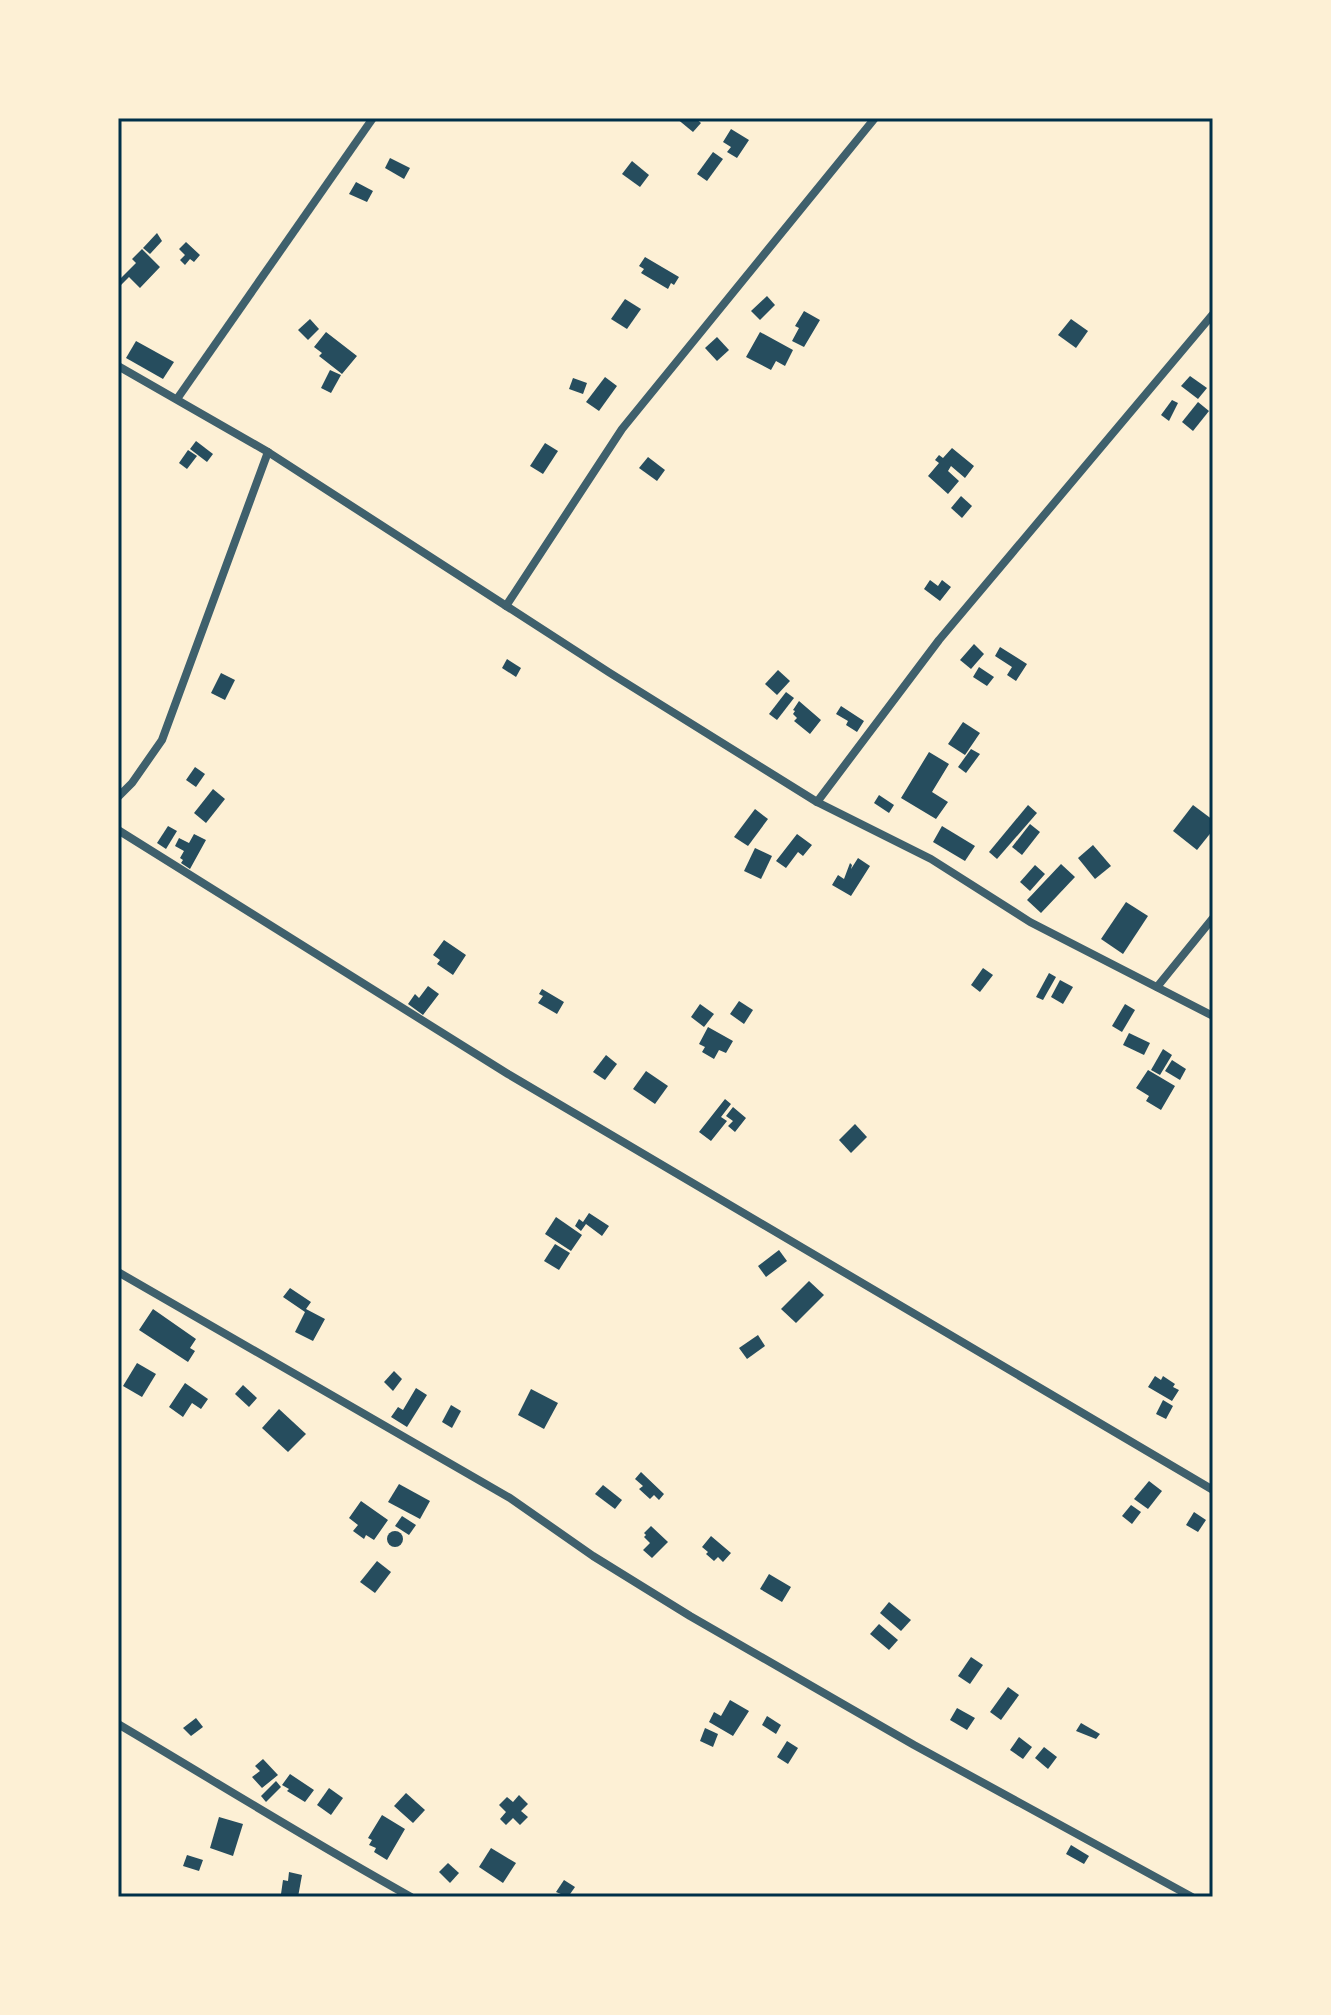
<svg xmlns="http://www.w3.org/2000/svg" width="1331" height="2015" font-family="Helvetica,sans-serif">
	<rect width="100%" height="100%" fill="#fdf0d5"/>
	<g fill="#264d5e">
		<polygon points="676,118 695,118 701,123 693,132"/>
		<polygon points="731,129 749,140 737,158 727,152 731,147 723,142"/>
		<polygon points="713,152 723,159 707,181 697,174"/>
		<polygon points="390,158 410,168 404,179 385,168"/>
		<polygon points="632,161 649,175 640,187 622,174"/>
		<polygon points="356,182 373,191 367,202 349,194"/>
		<polygon points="157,233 162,241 150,254 143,248"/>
		<polygon points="186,242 200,255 194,262 190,259 185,265 180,260 185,255 179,249"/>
		<polygon points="142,249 160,267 140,288 129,277 120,286 118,281 136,263 132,259"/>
		<polygon points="645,257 679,277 674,285 671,283 668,289 641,273 644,269 639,266"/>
		<polygon points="767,296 775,305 760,320 751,311"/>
		<polygon points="625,299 641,309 627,329 611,319"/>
		<polygon points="804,311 820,320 804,347 792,341 799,328 795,326"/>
		<polygon points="310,319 319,329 308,340 298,330"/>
		<polygon points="1071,319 1088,331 1076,348 1058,335"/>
		<polygon points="326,332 357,356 342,374 319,356 322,353 314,347"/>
		<polygon points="760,332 793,350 785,366 776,361 771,370 746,357"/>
		<polygon points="717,337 729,350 717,361 705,348"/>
		<polygon points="136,341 174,362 163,379 126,358"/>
		<polygon points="330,370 341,375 331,393 321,388"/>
		<polygon points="1190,376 1207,388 1198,399 1181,386"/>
		<polygon points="605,377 617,386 599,411 586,402"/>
		<polygon points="573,378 587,383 583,394 569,389"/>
		<polygon points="1172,400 1178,403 1169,421 1161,415"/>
		<polygon points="1198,402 1209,411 1193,431 1182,422"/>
		<polygon points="196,441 213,454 207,462 190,449"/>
		<polygon points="545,443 558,451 543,474 530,466"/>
		<polygon points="952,448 974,466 965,478 951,466 948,471 959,481 948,494 928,476 939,463 935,460 939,455 943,458"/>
		<polygon points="188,450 197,456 187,469 179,463"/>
		<polygon points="648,457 665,470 657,481 639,468"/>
		<polygon points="961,496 972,506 962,518 951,508"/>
		<polygon points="930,580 938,586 942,580 951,587 940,601 924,589"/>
		<polygon points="974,644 984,654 971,669 960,660"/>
		<polygon points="1000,647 1027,664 1016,681 1007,675 1012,667 995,656"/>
		<polygon points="507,659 521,668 516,677 502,668"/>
		<polygon points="979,667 994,677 987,686 973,677"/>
		<polygon points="778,670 790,681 777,695 765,684"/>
		<polygon points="221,673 235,680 225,700 211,693"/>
		<polygon points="786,692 794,698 777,720 769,714"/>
		<polygon points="799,701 821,720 810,734 794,721 797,718 793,714 795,711 793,710"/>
		<polygon points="841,706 864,721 857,732 846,725 848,721 836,714"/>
		<polygon points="963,722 980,733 965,755 948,744"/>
		<polygon points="971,749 980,754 966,773 958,767"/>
		<polygon points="929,752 949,764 932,792 948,802 936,819 901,798"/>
		<polygon points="195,767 205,774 196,787 186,780"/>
		<polygon points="213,789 225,799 206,823 194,813"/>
		<polygon points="879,795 894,805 889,813 874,803"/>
		<polygon points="1028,805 1037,813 997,859 989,852"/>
		<polygon points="1193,805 1213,820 1213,830 1197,850 1173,831"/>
		<polygon points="755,809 768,819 748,846 734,837"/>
		<polygon points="1030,824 1040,832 1022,855 1012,847"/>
		<polygon points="168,826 177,831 166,849 157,843"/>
		<polygon points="942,826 975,846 965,861 933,842"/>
		<polygon points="194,834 206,840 190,869 181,863 183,860 180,858 184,851 175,846 179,838 189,843"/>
		<polygon points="797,834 812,845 803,856 798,852 786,868 776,861"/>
		<polygon points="1093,845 1111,866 1095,879 1078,858"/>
		<polygon points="755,848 772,856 761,879 744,871"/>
		<polygon points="858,858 870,866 851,896 832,885 838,875 844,879 850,863 852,865 851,869"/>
		<polygon points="1061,864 1075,877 1041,913 1027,900"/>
		<polygon points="1035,865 1045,874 1030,891 1020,882"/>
		<polygon points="1126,902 1148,916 1123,954 1101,939"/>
		<polygon points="444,940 466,955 453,975 437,964 440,960 433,955"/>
		<polygon points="983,968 993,975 980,992 971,985"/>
		<polygon points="1049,973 1056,977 1043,1000 1036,997"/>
		<polygon points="1060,980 1073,987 1063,1004 1051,997"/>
		<polygon points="428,986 439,994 423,1015 408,1004 415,994 419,998"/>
		<polygon points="542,989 564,1002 557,1014 538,1003 543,996 539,994"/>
		<polygon points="739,1001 753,1010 744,1024 730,1014"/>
		<polygon points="700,1004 714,1014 704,1027 691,1017"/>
		<polygon points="1125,1004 1135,1010 1122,1032 1112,1026"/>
		<polygon points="708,1027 733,1041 726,1053 719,1050 714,1059 702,1052 705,1047 699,1044"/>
		<polygon points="1129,1033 1150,1043 1144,1055 1123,1045"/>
		<polygon points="1163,1049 1172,1055 1160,1075 1151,1070"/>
		<polygon points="606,1055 617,1064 605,1080 593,1072"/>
		<polygon points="1172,1060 1186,1069 1180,1080 1165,1071"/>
		<polygon points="1148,1070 1175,1086 1161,1110 1146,1101 1149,1096 1136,1088"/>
		<polygon points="646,1071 668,1086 655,1104 633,1089"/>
		<polygon points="725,1099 731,1104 721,1117 727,1121 711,1141 699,1132"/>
		<polygon points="733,1107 746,1118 735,1132 728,1126 733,1121 726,1116"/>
		<polygon points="855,1124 867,1137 851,1153 839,1140"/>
		<polygon points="589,1213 609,1226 602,1236 586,1224 581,1231 575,1226 579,1219 583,1222"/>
		<polygon points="556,1217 582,1235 571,1251 545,1234"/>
		<polygon points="555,1244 570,1253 559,1270 544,1261"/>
		<polygon points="779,1250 787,1261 766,1277 758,1266"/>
		<polygon points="809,1281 824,1295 796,1323 781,1309"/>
		<polygon points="290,1288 311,1302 306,1309 325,1319 313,1341 295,1332 305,1312 283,1297"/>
		<polygon points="153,1309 196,1339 190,1348 195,1351 188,1362 139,1330"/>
		<polygon points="758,1335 765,1346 747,1359 739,1348"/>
		<polygon points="137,1363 156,1374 142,1397 123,1386"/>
		<polygon points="394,1371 402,1379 393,1391 384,1382"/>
		<polygon points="1155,1376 1161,1380 1163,1376 1175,1384 1173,1387 1179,1390 1172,1401 1148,1387"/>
		<polygon points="185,1383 208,1399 201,1409 192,1403 183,1417 169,1407"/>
		<polygon points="243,1385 257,1398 249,1407 235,1394"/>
		<polygon points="416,1388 427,1395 407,1427 391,1417 398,1407 403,1410"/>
		<polygon points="531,1389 558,1403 544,1429 518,1415"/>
		<polygon points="1163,1400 1173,1406 1166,1419 1156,1414"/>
		<polygon points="451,1405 461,1411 452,1428 442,1422"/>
		<polygon points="279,1409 306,1434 288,1452 262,1428"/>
		<polygon points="641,1472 664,1494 659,1500 654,1495 650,1499 639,1489 643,1486 635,1479"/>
		<polygon points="1149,1481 1162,1491 1148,1509 1134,1499"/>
		<polygon points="399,1484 430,1501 420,1519 388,1502"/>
		<polygon points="603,1485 622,1500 615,1509 595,1494"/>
		<polygon points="361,1501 388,1520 374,1540 366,1535 364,1539 353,1531 358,1525 349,1518"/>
		<polygon points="1131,1505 1141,1512 1132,1524 1122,1516"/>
		<polygon points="1194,1512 1206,1520 1198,1532 1186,1525"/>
		<polygon points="402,1516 416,1525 409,1535 395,1526"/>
		<polygon points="651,1526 668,1542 652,1558 643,1550 650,1543 644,1537 646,1535 644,1533"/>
		<circle cx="395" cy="1539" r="8"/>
		<polygon points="711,1536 731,1553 723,1562 718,1557 714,1561 706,1554 708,1552 702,1547"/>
		<polygon points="377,1561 391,1572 375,1593 360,1582"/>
		<polygon points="769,1574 791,1587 782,1602 760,1589"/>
		<polygon points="889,1602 911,1620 901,1631 880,1613"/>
		<polygon points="879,1624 898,1640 889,1650 870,1634"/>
		<polygon points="971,1657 983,1665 970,1684 958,1676"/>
		<polygon points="1008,1687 1019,1695 1001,1720 990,1712"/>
		<polygon points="730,1700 749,1711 733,1736 709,1722 714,1712 721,1716"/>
		<polygon points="957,1708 975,1718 967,1730 950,1720"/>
		<polygon points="767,1716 781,1725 776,1734 762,1725"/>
		<polygon points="196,1718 203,1727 191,1736 183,1728"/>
		<polygon points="1081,1723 1100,1734 1096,1739 1076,1731"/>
		<polygon points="705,1728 718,1734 713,1747 700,1741"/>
		<polygon points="1019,1737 1032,1747 1023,1759 1010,1750"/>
		<polygon points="787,1741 798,1748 788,1764 777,1757"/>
		<polygon points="1044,1747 1057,1757 1048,1769 1035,1758"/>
		<polygon points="263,1759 278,1775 262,1788 252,1777 260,1771 255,1766"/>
		<polygon points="290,1774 314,1790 305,1802 287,1791 289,1789 282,1785"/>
		<polygon points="276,1781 281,1787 266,1802 261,1796"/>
		<polygon points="329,1788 343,1798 331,1815 317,1805"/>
		<polygon points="406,1793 425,1810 413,1823 394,1806"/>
		<polygon points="519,1795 528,1804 521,1811 528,1817 520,1825 513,1818 506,1825 500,1819 506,1812 499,1805 507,1797 513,1802"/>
		<polygon points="382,1815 405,1829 387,1860 374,1852 376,1848 369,1845 372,1840 368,1838"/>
		<polygon points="219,1817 243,1824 233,1856 210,1848"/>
		<polygon points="1071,1845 1089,1856 1084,1864 1066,1854"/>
		<polygon points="491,1848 516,1863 503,1883 479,1867"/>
		<polygon points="187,1855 203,1860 199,1871 183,1866"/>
		<polygon points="448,1863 459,1873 450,1883 439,1872"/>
		<polygon points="289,1872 302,1875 298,1897 281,1894 283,1880 288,1881"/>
		<polygon points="564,1880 575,1887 568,1897 556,1892"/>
	</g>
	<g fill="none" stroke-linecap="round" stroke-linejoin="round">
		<g stroke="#3f606c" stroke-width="8">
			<polyline points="118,366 268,452 610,673 817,802 931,859 1030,922 1213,1016"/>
			<polyline points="177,399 373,118"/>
			<polyline points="506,606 622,429 875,118"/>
			<polyline points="118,797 132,783 162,740 268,452"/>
			<polyline points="817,802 939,640 1213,314"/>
			<polyline points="118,830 508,1074 1213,1490"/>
			<polyline points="1157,987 1213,918"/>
			<polyline points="118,1272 510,1498 593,1556 690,1616 914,1745 1192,1897"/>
			<path d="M118 1724C216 1782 312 1842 411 1897"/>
		</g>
	</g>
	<rect width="1331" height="2015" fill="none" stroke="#fdf0d5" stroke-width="240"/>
	<rect x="120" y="120" width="1091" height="1775" fill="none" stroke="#003049" stroke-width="3"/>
</svg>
